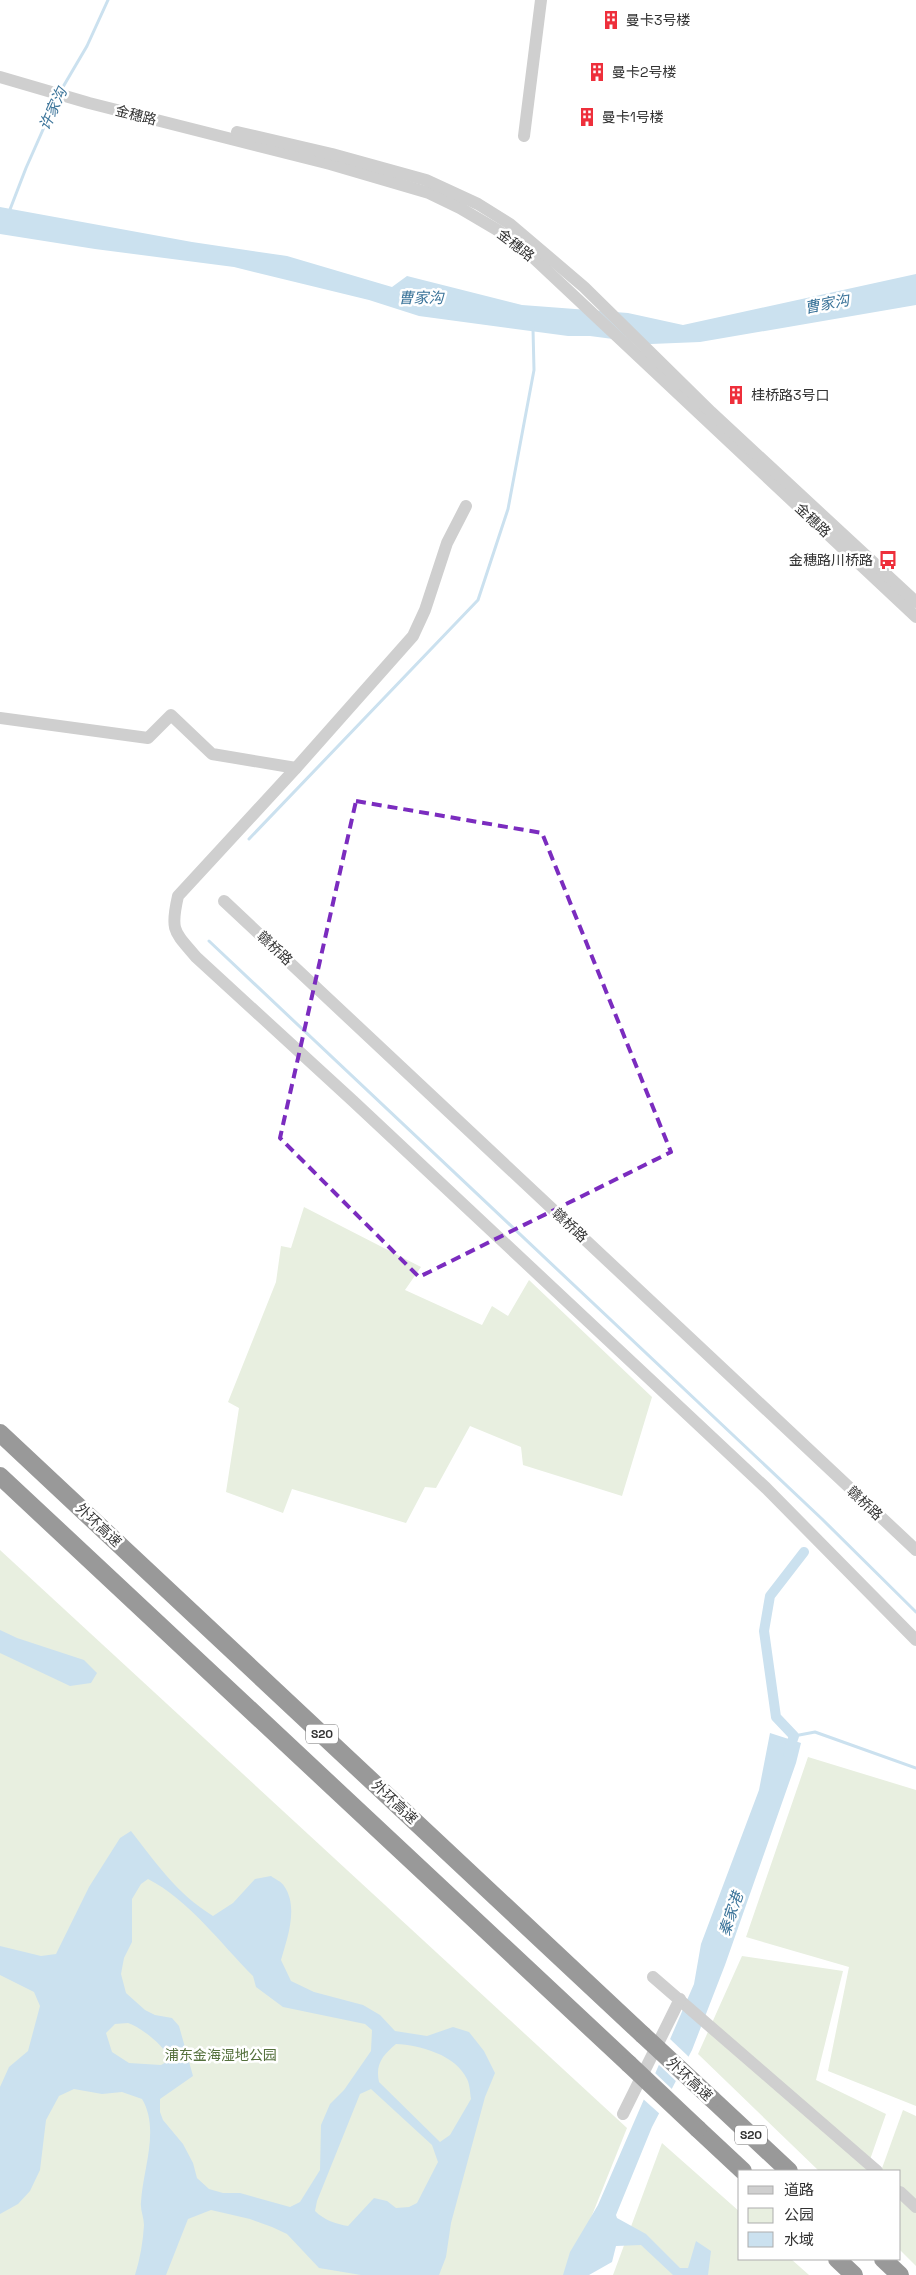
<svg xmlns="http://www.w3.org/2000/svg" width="916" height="2275" font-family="'Space Grotesk','Noto Sans SC',sans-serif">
	<rect width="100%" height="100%" fill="#fff"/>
	<g fill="#e8efe0">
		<polygon points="304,1207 421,1267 405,1290 482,1325 492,1306 508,1316 529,1280 652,1397 622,1496 523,1465 521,1447 470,1426 436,1488 425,1487 406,1523 292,1489 283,1513 226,1492 239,1408 228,1402 276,1282 281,1246 291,1248"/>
		<polygon points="0,1550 627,2128 568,2275 0,2275"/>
		<polygon points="808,1757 916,1790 916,2106 828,2071 849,1967 746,1937"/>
		<polygon points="742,1956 843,1971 816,2080 886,2114 866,2171 819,2171 698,2054"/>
		<polygon points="903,2110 916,2116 916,2266 900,2250 900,2171 881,2171"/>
		<polygon points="662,2143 740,2212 740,2259 791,2259 809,2275 613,2275"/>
	</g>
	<g fill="#cbe1ef" fill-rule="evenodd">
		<polygon points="0,207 192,242 287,256 392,287 407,276 522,305 628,313 683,325 916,274 916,305 700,342 651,344 590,336 568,336 419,316 369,300 234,267 95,249 0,234"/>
		<polygon points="0,1630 17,1638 84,1660 97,1673 91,1683 70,1686 0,1653"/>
		<polygon points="770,1733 801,1743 796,1763 725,1965 692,2050 652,2127 616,2215 617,2218 646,2234 680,2268 688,2268 696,2241 711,2251 708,2275 673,2275 641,2245 616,2246 612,2262 589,2275 563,2275 570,2252 598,2205 694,1984 701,1944 759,1790"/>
		<path d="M131 1831C157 1864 176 1893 213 1916L233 1903 255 1879 271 1876C275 1879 282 1882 284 1886 299 1907 287 1939 281 1960L291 1981 314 1992 363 2005 380 2015 395 2031 427 2036 453 2027 469 2032 484 2051 495 2073 485 2097 451 2223 446 2257 439 2275H361L319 2268 287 2234 272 2227 250 2219 211 2210 188 2219 166 2275H135C140 2259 143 2242 144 2225 144 2217 140 2210 141 2202 143 2169 160 2129 142 2099L122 2092 102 2094 74 2089 59 2096 46 2120 40 2170 30 2191 18 2204 0 2214V2087L9 2067 28 2051 40 2006 34 1992 0 1975V1946L41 1956 56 1954 89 1887 120 1838ZM148 1879C189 1900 220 1943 253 1976L256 1987 283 2007 365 2024 372 2030 371 2051 344 2090 330 2104 321 2125 320 2170 300 2202 290 2207 240 2193H223L209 2189 197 2178 193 2163 183 2144 163 2120 160 2112V2099L193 2076 179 2026 172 2018 155 2015 145 2010 126 1993 121 1974 124 1958 132 1942V1899L141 1884ZM128 2023C142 2028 165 2046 170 2060L161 2065 129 2063 112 2052 106 2033 115 2024ZM396 2044C420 2045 456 2055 467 2079 470 2085 470 2093 471 2099L450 2135 440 2142 379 2082C375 2064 383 2055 396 2044ZM371 2089 432 2145 438 2162 417 2203 409 2207 396 2208 387 2201 374 2198 348 2226C336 2224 324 2220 315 2211L317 2201 360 2094Z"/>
	</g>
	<g fill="#fff">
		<polygon points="669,2038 690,2058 678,2083 658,2064"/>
		<polygon points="654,2072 674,2091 661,2115 642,2098"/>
	</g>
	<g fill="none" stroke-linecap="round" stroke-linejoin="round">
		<g stroke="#cbe1ef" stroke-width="3">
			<polyline points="60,92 87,46 108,0"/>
			<polyline points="9,212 26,168 57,98"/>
			<polyline points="249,839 478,600 508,509 534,370 533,329"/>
			<polyline points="209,941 822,1519 916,1612"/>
			<polyline points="794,1736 815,1732 916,1768"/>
		</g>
		<polyline stroke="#cbe1ef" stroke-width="10" points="788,1753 794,1736 776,1717 764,1631 770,1596 804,1552"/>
		<g stroke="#cfcfcf" stroke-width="12">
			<polyline points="0,77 89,103 330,164 429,193 460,208 499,231 525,250 916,617"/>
			<polyline points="237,132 332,154 426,180 478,204 510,224 584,287 711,412 916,602"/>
			<polyline points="524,136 541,0"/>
			<path d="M466 506 447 543 425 610 413 636 296 768 178 896C170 931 174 931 196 957L353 1101 766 1488 916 1640"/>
			<polyline points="0,718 148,738 171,715 212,754 296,768"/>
			<polyline points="224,901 916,1550"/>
			<polyline points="653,1977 877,2171"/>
			<polyline points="623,2114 680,1999"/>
			<polyline points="900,2192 916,2207"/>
		</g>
		<g stroke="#999" stroke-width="18">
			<polyline points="0,1433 643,2035"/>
			<polyline points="0,1476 629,2064"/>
			<polyline points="712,2099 789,2171"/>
			<polyline points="698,2129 743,2171"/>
			<polyline points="837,2259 854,2275"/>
			<polyline points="883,2259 900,2275"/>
		</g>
		<g stroke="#999" stroke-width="18">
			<polyline points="643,2035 712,2099"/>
			<polyline points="629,2064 698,2129"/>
		</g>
	</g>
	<path fill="none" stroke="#7b2cbf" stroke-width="4" stroke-dasharray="10 6" stroke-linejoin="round" d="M356 801 542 833 671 1152 419 1277 280 1138Z"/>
	<defs>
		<g id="building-bare" transform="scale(1.5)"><path d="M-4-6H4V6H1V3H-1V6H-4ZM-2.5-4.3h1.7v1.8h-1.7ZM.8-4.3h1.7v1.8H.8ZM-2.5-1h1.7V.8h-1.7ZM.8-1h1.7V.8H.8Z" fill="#ee2f3b" stroke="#fff" stroke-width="2.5" paint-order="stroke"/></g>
		<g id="bus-bare" transform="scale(1.5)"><path d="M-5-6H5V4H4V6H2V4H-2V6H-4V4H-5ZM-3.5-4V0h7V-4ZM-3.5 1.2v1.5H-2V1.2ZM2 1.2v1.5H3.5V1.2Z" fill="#ee2f3b" stroke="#fff" stroke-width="2.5" paint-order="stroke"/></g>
	</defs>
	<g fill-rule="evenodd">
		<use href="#building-bare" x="611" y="20"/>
		<use href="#building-bare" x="597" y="72"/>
		<use href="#building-bare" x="587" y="117"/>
		<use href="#building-bare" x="736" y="395"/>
		<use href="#bus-bare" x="888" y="560"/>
	</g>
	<g text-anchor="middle" stroke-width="5" stroke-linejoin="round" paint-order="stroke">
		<g fill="#fff" stroke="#707070" stroke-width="1">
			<rect x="306" y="1724.5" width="32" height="19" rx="4"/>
			<rect x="735" y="2125.5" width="32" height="19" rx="4"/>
		</g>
		<g font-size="12" font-weight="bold" fill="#323232">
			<text x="322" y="1738">S20</text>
			<text x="751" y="2139">S20</text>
		</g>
		<g font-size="14" fill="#323232" stroke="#fff" text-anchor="start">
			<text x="626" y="25">曼卡3号楼</text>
			<text x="612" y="77">曼卡2号楼</text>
			<text x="602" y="122">曼卡1号楼</text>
			<text x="751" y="400">桂桥路3号口</text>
			<text x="873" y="565" text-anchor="end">金穗路川桥路</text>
		</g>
		<g font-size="14" fill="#323232" stroke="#fff">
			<text transform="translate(136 115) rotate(14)" y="5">金穗路</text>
			<text transform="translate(516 245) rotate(38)" y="5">金穗路</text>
			<text transform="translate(813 520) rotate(43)" y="5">金穗路</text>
			<text transform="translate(275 948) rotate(43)" y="5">赣桥路</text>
			<text transform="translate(570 1225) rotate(43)" y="5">赣桥路</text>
			<text transform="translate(865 1503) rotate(43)" y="5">赣桥路</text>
			<text transform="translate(99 1525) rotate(43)" y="5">外环高速</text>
			<text transform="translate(395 1802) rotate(43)" y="5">外环高速</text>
			<text transform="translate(690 2079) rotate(43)" y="5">外环高速</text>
		</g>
		<g font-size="14" fill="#54703c" stroke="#fff">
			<text x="221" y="2060">浦东金海湿地公园</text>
		</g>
		<g font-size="15" font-style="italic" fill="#3a7399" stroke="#fff">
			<text transform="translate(53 109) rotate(-65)" y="5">许家沟</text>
			<text x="421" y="303">曹家沟</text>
			<text transform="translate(827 304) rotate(-11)" y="5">曹家沟</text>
			<text transform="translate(731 1914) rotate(-71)" y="5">秦家港</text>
		</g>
	</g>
	<rect x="738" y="2170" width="162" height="90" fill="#ffffff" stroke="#adadad"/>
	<rect x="748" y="2186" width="25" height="8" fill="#cfcfcf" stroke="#adadad"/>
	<text x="784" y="2195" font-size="15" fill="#323232">道路</text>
	<rect x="748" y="2208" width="25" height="15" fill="#e8efe0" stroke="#adadad"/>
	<text x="784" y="2220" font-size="15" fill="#323232">公园</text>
	<rect x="748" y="2232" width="25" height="15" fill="#cbe1ef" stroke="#adadad"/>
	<text x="784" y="2245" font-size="15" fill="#323232">水域</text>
</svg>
